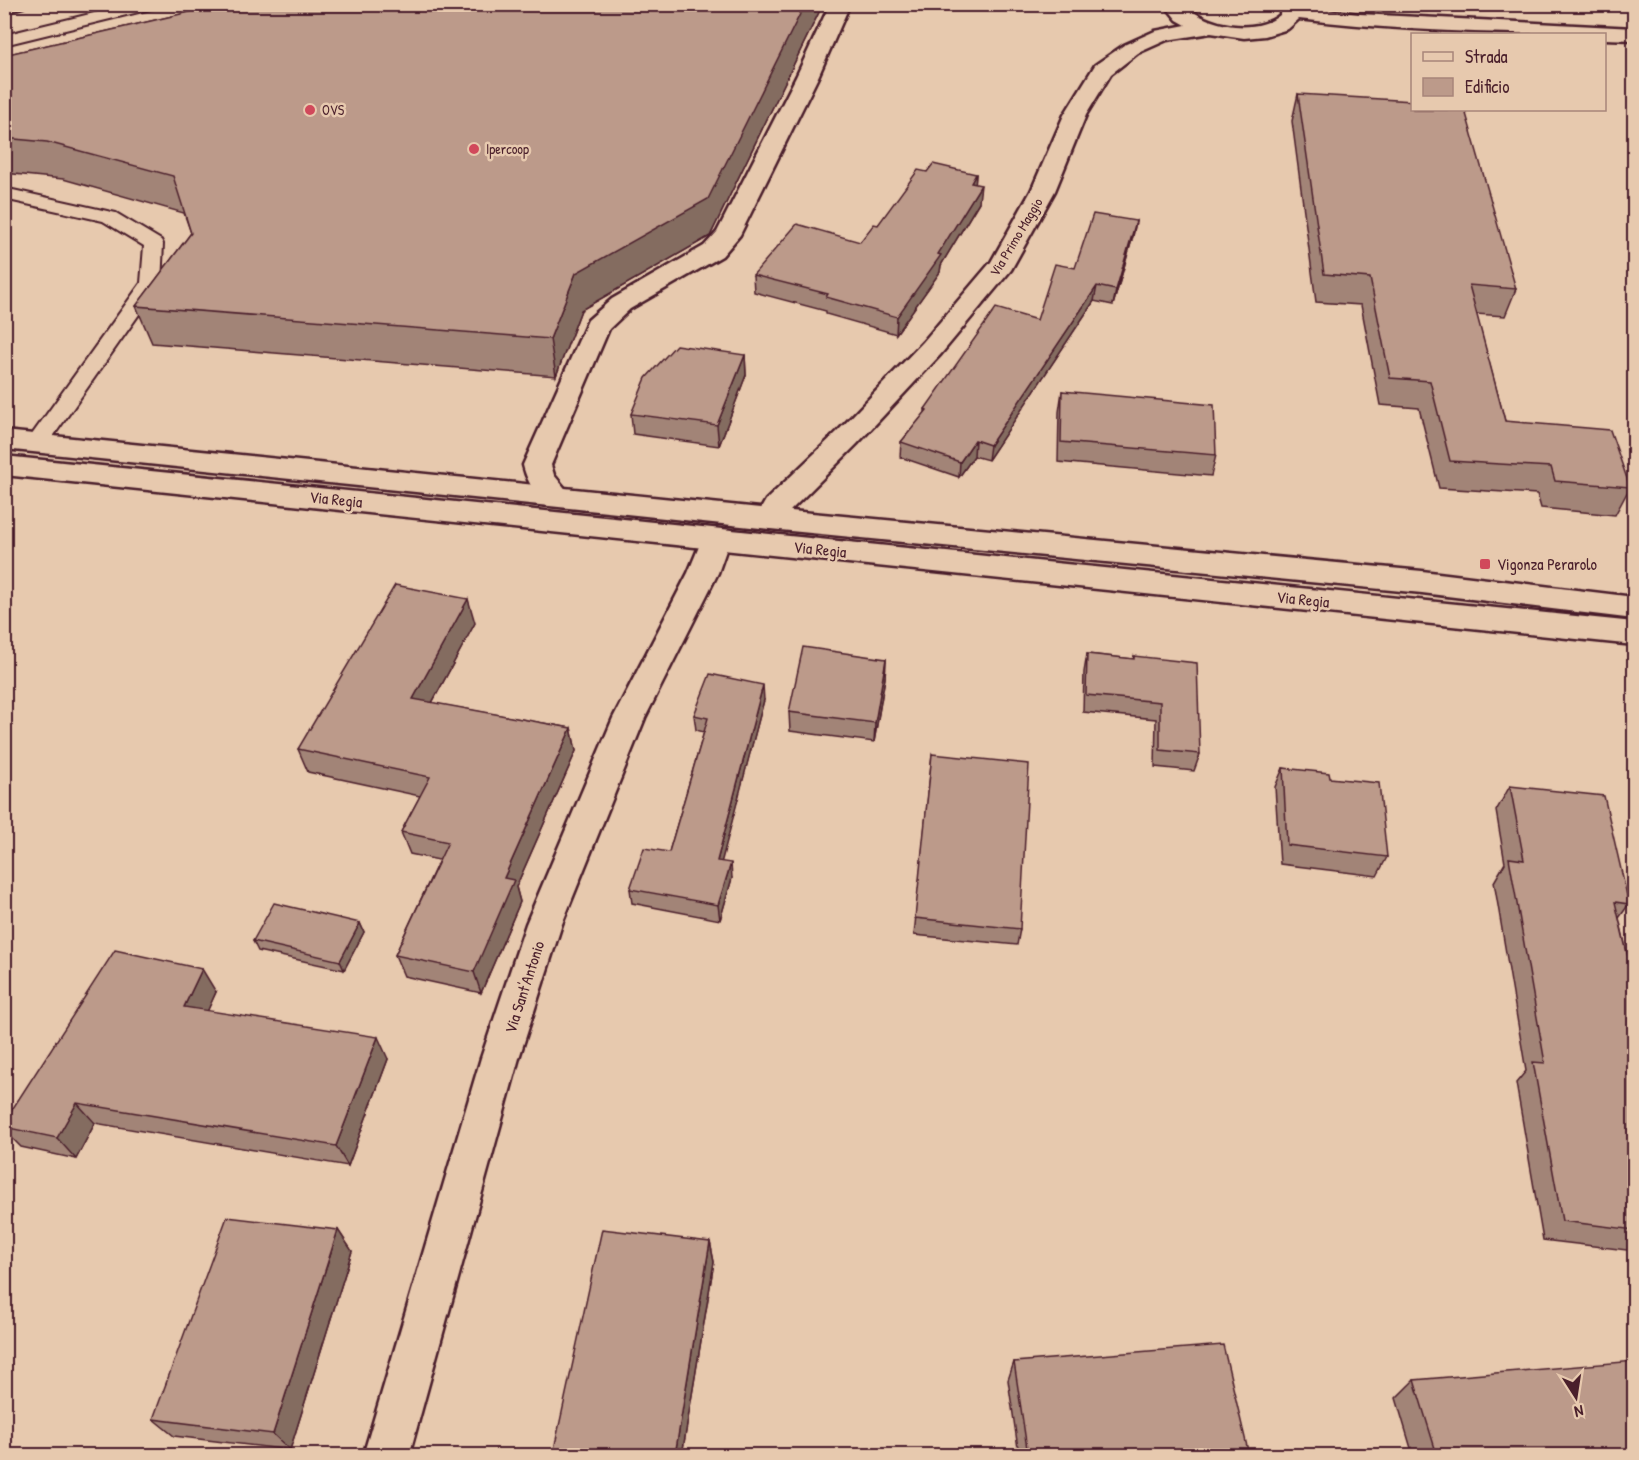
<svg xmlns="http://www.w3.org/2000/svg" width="1639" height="1460" font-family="'Patrick Hand',sans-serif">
	<rect width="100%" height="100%" fill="#e7c9ae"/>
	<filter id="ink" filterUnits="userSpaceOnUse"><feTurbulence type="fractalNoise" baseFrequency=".0167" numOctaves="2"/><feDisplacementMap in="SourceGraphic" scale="12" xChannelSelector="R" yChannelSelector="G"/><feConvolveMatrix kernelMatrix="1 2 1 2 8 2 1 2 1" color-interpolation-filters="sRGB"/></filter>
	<g filter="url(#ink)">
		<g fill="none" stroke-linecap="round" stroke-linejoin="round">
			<g stroke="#4a1f2b" stroke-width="4">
				<g id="lane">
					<polygon points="4,4 25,4 24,7 4,13"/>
					<polygon points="131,4 160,4 159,7 4,45 4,35"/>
					<polygon points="4,188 116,213 161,240 163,244 161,283 45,448 37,450 29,448 26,443 141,283 144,246 103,221 4,199"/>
				</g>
			</g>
			<g stroke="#4a1f2b" stroke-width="5">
				<g id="street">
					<path d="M830 4H850L818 77 740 235 722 256 630 309 609 329 551 465 554 475 573 498 569 505C545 512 528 487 523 465L588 320 612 299 704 246 717 232 796 77Z"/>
					<path d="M1164 4H1185C1205 27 1257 35 1280 15L1281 4H1301V7L1359 14 1634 28V40L1604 39V34C1503 34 1400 31 1299 19L1288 29 1265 36 1244 38 1211 33 1167 40 1138 53 1111 74 1086 115 1055 191 1011 270 941 354 857 444 788 513 780 526 770 529 760 526 755 519 766 500 837 432 923 342 991 262 1031 191 1064 115 1095 65 1124 45 1155 31 1186 25 1177 20Z"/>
					<polygon points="715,529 725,532 730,539 718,573 645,718 562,924 519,1058 409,1456 363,1456 481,1058 526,924 613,718 688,573 705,532"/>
				</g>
			</g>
			<g stroke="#4a1f2b" stroke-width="5">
				<g id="primary">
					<polygon points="4,431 770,509 1422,571 1634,597 1634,619 1422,593 770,529 4,449"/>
					<polygon points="4,456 1634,622 1634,645 4,475"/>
				</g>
			</g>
			<use href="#lane" fill="#e7c9ae" fill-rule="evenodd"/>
			<use href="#street" fill="#e7c9ae" fill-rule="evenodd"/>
			<use href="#primary" fill="#e7c9ae" fill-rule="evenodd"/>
		</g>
		<g fill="#a28477" stroke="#4a1f2b" stroke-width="1.5">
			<polygon points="224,4 823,4 710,236 581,310 556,376 152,343 136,306 191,233 184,213 63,179 4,173 4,55"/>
			<polygon points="1298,94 1516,289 1505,316 1476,314 1505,421 1630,487 1615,515 1541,508 1537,494 1439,488 1419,408 1380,405 1361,305 1316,302 1292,121"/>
			<polygon points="927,172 976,174 975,184 979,202 941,265 940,272 896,334 826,314 826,311 754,292 753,275 860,242 878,225"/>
			<polygon points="1136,221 1133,236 1113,305 1094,301 988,460 974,456 959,477 900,457 901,442 925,413 925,409 1037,320 1075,268"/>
			<polygon points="745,355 746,375 719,446 633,434 631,414"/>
			<polygon points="1062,391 1216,455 1211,476 1058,462 1059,412"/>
			<polygon points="475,623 432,703 571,728 576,751 516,887 520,902 481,993 404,976 395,955 439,860 410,854 401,832 420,796 308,772 298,749"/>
			<polygon points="1087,654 1133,659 1134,656 1200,754 1194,771 1155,767 1156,719 1083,712 1084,672"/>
			<polygon points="886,659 885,678 874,742 790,731 789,712"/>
			<polygon points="764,700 721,861 732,878 720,920 632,903 630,889 669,852 704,732 696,730 694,715"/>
			<polygon points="932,754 1020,929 1017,945 914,935"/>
			<polygon points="1283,768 1330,778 1387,857 1377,876 1280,864 1275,787"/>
			<polygon points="1510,786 1629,904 1619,918 1635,987 1635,1251 1543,1240 1516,1083 1526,1071 1494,882 1505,863 1496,811"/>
			<polygon points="360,923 364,932 344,970 258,951 253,941"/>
			<polygon points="216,992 207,1011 388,1059 348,1166 95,1123 76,1159 21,1147 4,1130 4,1122"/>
			<polygon points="338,1230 352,1251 290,1450 174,1436 153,1419"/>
			<polygon points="710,1242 714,1262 682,1455 558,1455 554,1449"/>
			<polygon points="1014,1362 1249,1455 1019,1455 1008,1380"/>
			<polygon points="1414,1380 1635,1455 1413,1455 1396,1398"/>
		</g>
		<g fill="#846c61" stroke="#4a1f2b" stroke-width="1.5">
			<polygon points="805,4 823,4 710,236 581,310 556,376 550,339 576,273"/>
			<polygon points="976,174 975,190 971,183"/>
			<polygon points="981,185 979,202 941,265 940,272 896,334 897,317"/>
			<polygon points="1136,221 1133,236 1113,305 1116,290"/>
			<polygon points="1097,286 1094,301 988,460 990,445"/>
			<polygon points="745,355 746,375 719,446 717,425"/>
			<polygon points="975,440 974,456 959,477 960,462"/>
			<polygon points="468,599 475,623 421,723 413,699"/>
			<polygon points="886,659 885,678 874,742 875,723"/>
			<polygon points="763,685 764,700 718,875 717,861"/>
			<polygon points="571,728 576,751 516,887 520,902 481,993 474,972 504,878"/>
			<polygon points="4,785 9,791 4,796"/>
			<polygon points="731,863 732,878 720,920 718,905"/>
			<polygon points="360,923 364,932 344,970 340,961"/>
			<polygon points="202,969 216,992 199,1030 184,1007"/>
			<polygon points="378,1037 388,1059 348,1166 336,1146"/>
			<polygon points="77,1103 95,1123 76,1159 57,1138"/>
			<polygon points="338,1230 352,1251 290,1450 273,1434"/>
			<polygon points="710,1242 714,1262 682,1455 675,1455"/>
		</g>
		<g fill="#bc9a8a" stroke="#4a1f2b" stroke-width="1.5">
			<polygon points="224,4 805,4 708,199 576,273 550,339 136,306 191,233 173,176 47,142 4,138 4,55"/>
			<polygon points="1298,94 1413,101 1413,110 1465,110 1516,289 1469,285 1505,421 1610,430 1630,487 1555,481 1551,467 1450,461 1430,381 1390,378 1370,278 1324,274"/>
			<polygon points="933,164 976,174 971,183 981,185 938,254 941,255 897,317 826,297 828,294 753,275 797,224 860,242 874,224 878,225 918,170 927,172"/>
			<polygon points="1093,214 1136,221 1116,290 1097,286 990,445 975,440 960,462 901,442 927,410 925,409 996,308 1037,320 1055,264 1075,268"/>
			<polygon points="676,345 745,355 717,425 631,414 646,378"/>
			<polygon points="1062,391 1214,405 1216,455 1061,442"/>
			<polygon points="395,585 468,599 413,699 571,728 504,878 514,880 474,972 395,955 448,842 401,832 430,777 298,749"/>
			<polygon points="803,647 886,659 875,723 789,712"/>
			<polygon points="1087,654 1134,659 1134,656 1197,663 1200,754 1160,750 1160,702 1086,695"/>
			<polygon points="710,674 763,685 717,861 731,863 718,905 630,889 644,848 669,852 708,718 694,715"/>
			<polygon points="932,754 1029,764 1020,929 915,918"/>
			<polygon points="1283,768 1329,773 1330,778 1379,783 1387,857 1287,845"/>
			<polygon points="1510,786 1604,796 1629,904 1615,902 1635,987 1635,1230 1562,1221 1533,1062 1545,1063 1509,858 1524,860"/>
			<polygon points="274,903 360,923 340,961 253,941"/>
			<polygon points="115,950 202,969 184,1007 378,1037 336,1146 77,1103 57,1138 4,1127 4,1122"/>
			<polygon points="227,1217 338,1230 273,1434 153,1419"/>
			<polygon points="602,1229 710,1242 675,1455 609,1455 554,1449"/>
			<polygon points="1223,1345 1249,1455 1028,1455 1014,1362"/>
			<polygon points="1635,1361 1635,1455 1437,1455 1414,1380"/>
		</g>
	</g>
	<g fill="#d1495b" stroke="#e7c9ae" stroke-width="2">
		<circle cx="310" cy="110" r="6"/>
		<circle cx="474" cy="149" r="6"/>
		<rect x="1479" y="558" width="12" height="12" rx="3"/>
	</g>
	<g text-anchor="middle" stroke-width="5" stroke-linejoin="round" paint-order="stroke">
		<g font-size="14" fill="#4a1f2b" stroke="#e7c9ae" text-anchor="start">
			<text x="322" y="115">OVS</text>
			<text x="486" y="154">Ipercoop</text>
		</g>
		<g font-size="14" fill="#4a1f2b" stroke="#e7c9ae">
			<text transform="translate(1016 237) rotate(-59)" y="5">Via Primo Maggio</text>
		</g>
		<g font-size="16" fill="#4a1f2b" stroke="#e7c9ae">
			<text transform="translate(336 499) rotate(6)" y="6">Via Regia</text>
			<text transform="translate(820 549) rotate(6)" y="6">Via Regia</text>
			<text transform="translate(1303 599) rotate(6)" y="6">Via Regia</text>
			<text transform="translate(524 987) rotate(-72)" y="6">Via Sant'Antonio</text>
		</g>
		<g font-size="16" fill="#4a1f2b" stroke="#e7c9ae" text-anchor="start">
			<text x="1497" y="570">Vigonza Perarolo</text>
		</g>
	</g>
	<rect width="1639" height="1460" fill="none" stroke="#e7c9ae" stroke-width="24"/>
	<rect x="12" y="12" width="1615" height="1436" fill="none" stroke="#4a1f2b" stroke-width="2" filter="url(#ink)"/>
	<rect x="1411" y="33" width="195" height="78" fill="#e7c9ae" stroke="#a8857a" stroke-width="1.5"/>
	<rect x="1423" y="52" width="30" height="9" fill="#e7c9ae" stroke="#a8857a" stroke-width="1.5"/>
	<text x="1465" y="63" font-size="18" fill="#4a1f2b">Strada</text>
	<rect x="1423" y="78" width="30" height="18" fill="#bc9a8a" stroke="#a8857a" stroke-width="1.5"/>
	<text x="1465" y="93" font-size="18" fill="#4a1f2b">Edificio</text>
	<g transform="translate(1576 1397) rotate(168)" stroke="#e7c9ae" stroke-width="4.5" paint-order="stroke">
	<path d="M0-4.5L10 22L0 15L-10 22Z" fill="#4a1f2b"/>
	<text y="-9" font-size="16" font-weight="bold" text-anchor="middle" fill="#4a1f2b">N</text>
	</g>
</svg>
